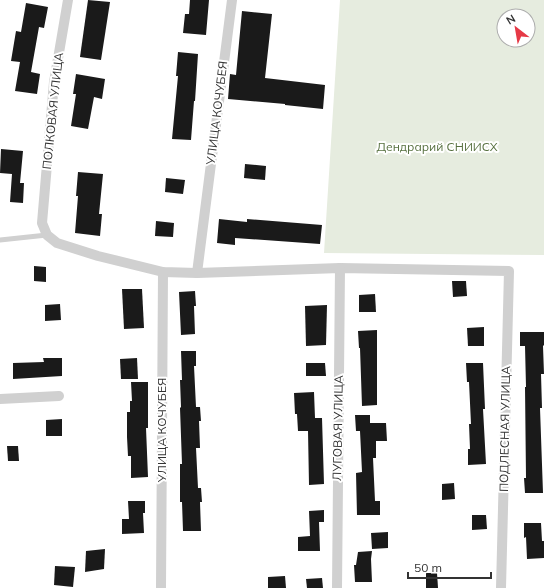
<svg xmlns="http://www.w3.org/2000/svg" width="544" height="588" font-family="Mulish,sans-serif">
	<rect width="100%" height="100%" fill="#fff"/>
	<path fill="#e6ecdf" fill-rule="evenodd" d="M340 0H544V255L324 253ZM504 16H528V40H504Z"/>
	<g fill="#1a1a1a">
		<polygon points="88,0 110,2 101,60 80,57"/>
		<polygon points="190,0 209,0 206,35 183,33 185,14 189,14"/>
		<polygon points="26,3 48,7 44,28 39,27 31,72 40,74 37,94 15,91 20,62 11,61 16,31 21,32"/>
		<polygon points="242,11 272,14 265,78 325,85 323,109 285,105 285,104 228,99 230,74 236,75"/>
		<polygon points="178,52 198,54 195,101 194,101 191,140 172,139 178,76 176,76"/>
		<polygon points="76,74 105,79 102,99 94,97 88,129 71,126 76,94 73,94"/>
		<polygon points="1,149 23,151 20,183 24,183 23,203 10,202 12,174 0,173"/>
		<polygon points="245,164 266,166 265,180 244,178"/>
		<polygon points="78,172 103,174 99,214 102,214 100,236 75,233 78,196 76,196"/>
		<polygon points="166,178 185,180 183,194 165,192"/>
		<polygon points="219,219 247,222 247,219 322,225 320,244 235,238 235,245 217,243"/>
		<polygon points="156,221 174,223 173,237 155,236"/>
		<polygon points="34,266 46,267 46,282 34,281"/>
		<polygon points="452,281 466,281 467,296 453,297"/>
		<polygon points="122,289 142,289 144,328 124,329"/>
		<polygon points="195,291 196,306 194,306 195,334 181,335 179,292"/>
		<polygon points="375,294 376,312 359,312 359,295"/>
		<polygon points="60,304 61,320 45,321 45,305"/>
		<polygon points="327,305 326,345 306,346 305,306"/>
		<polygon points="484,327 484,346 468,346 467,328"/>
		<polygon points="377,330 377,405 362,406 360,348 359,348 358,331"/>
		<polygon points="520,332 544,332 544,345 543,346 544,374 541,374 542,408 540,408 543,493 525,493 524,478 526,478 525,387 526,387 525,346 520,346"/>
		<polygon points="181,351 196,351 196,366 194,366 196,407 200,407 201,421 199,421 200,448 196,448 198,488 201,488 202,502 200,502 201,531 183,531 182,502 180,502 180,464 182,464 180,408 181,407 180,380 182,380"/>
		<polygon points="43,358 62,358 62,376 13,379 13,363 44,362"/>
		<polygon points="137,358 138,379 121,379 120,359"/>
		<polygon points="306,363 325,363 326,376 306,376"/>
		<polygon points="466,363 483,363 485,409 483,409 486,464 468,465 468,449 470,449 469,424 471,424 469,382 467,382"/>
		<polygon points="131,382 148,382 148,428 146,428 148,477 131,478 131,456 128,456 127,437 127,412 130,412 130,401 132,401"/>
		<polygon points="314,392 315,418 322,418 324,484 309,485 308,431 298,431 297,414 295,414 294,393"/>
		<polygon points="355,415 370,415 370,423 386,423 387,441 376,441 376,458 373,458 375,501 380,501 380,515 357,515 356,473 362,472 360,431 356,431"/>
		<polygon points="62,419 62,436 46,436 46,420"/>
		<polygon points="7,446 18,446 19,461 8,461"/>
		<polygon points="454,483 455,499 442,500 442,484"/>
		<polygon points="128,501 145,501 145,513 143,513 144,533 122,534 122,519 129,519"/>
		<polygon points="324,510 324,522 319,522 320,551 298,551 298,537 310,536 309,511"/>
		<polygon points="472,515 486,515 487,529 472,530"/>
		<polygon points="524,523 541,523 542,541 544,541 544,558 527,559 526,537 524,538"/>
		<polygon points="388,532 388,548 372,549 371,533"/>
		<polygon points="105,549 104,569 85,572 86,551"/>
		<polygon points="372,551 371,559 372,582 355,582 354,565 356,565 358,552"/>
		<polygon points="55,566 75,567 73,587 54,585"/>
		<polygon points="426,573 437,573 438,588 426,588"/>
		<polygon points="285,576 286,588 268,588 268,577"/>
		<polygon points="322,578 323,588 307,588 306,579"/>
	</g>
	<g fill="none" stroke-linecap="round" stroke-linejoin="round">
		<polyline stroke="#d0d0d0" stroke-width="5" points="0,240 47,235"/>
		<g stroke="#d0d0d0" stroke-width="10">
			<polyline points="68,0 54,82 42,223 47,235 57,243 98,256 163,272 197,273 340,268 509,271 501,588"/>
			<polyline points="197,273 232,0"/>
			<polyline points="0,399 59,396"/>
			<polyline points="161,588 163,272"/>
			<polyline points="337,588 340,268"/>
		</g>
	</g>
	<g text-anchor="middle" stroke-width="4" stroke-linejoin="round" paint-order="stroke">
		<g font-size="12" fill="#333" stroke="#fff">
			<text transform="translate(53 111) rotate(-84)" y="4">ПОЛКОВАЯ УЛИЦА</text>
			<text transform="translate(217 113) rotate(-83)" y="4">УЛИЦА КОЧУБЕЯ</text>
			<text transform="translate(338 428) rotate(-89)" y="4">ЛУГОВАЯ УЛИЦА</text>
			<text transform="translate(505 429) rotate(-89)" y="4">ПОДЛЕСНАЯ УЛИЦА</text>
			<text transform="translate(162 430) rotate(-90)" y="4">УЛИЦА КОЧУБЕЯ</text>
		</g>
		<g font-size="12" fill="#56703f" stroke="#fff">
			<text x="437" y="151">Дендрарий СНИИСХ</text>
		</g>
	</g>
	<g transform="translate(516 28) rotate(329)"><circle r="19" fill="#ffffff" stroke="#adadad"/>
	<path d="M0-3L7 15L0 10L-7 15Z" fill="#e63946"/>
	<text y="-6" font-size="11" font-weight="bold" text-anchor="middle" fill="#333333">N</text>
	</g>
	<path d="M408 572v6h83v-6" fill="none" stroke="#333333" stroke-width="2"/>
	<text x="414" y="572" font-size="12" fill="#333333" stroke="#ffffff" stroke-width="3" paint-order="stroke">50 m</text>
</svg>
